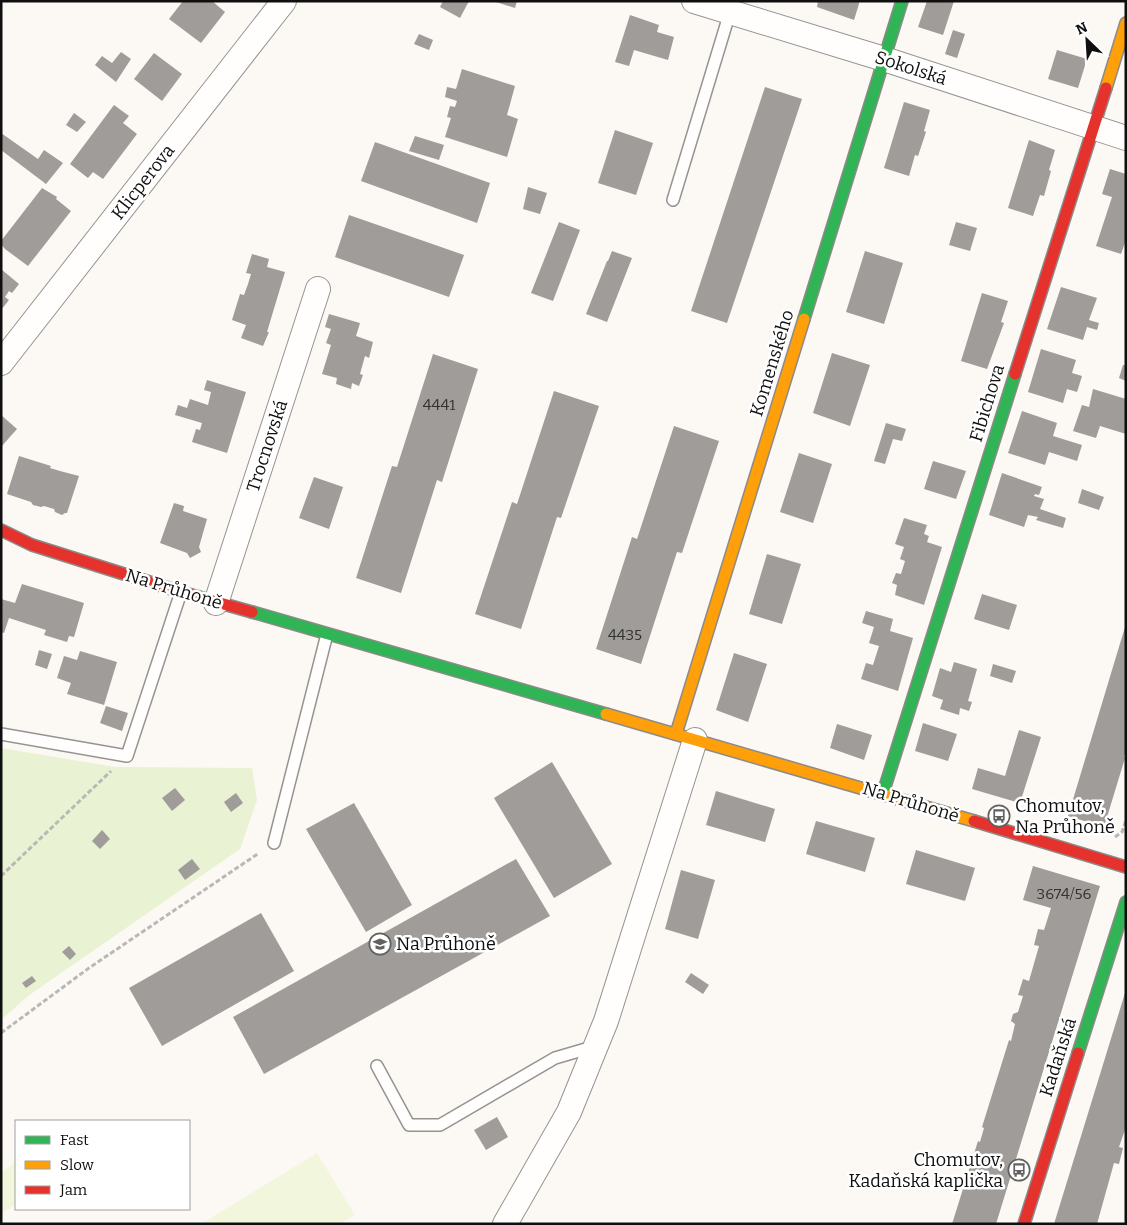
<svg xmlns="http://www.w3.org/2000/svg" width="1127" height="1225" font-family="Bitter,serif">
	<rect width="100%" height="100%" fill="#fcf9f4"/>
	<polygon fill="#e9f2d2" points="1,748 115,767 252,768 257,800 240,849 28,996 1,1020"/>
	<g fill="#f2f6dc">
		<polygon points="317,1153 355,1215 340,1224 201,1224"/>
		<polygon points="16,1162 16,1204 1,1214 1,1173"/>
	</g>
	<g fill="#9f9c99">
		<polygon points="183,1 212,1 225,12 201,43 169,19"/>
		<polygon points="443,1 469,1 460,18 440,7"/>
		<polygon points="493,1 517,1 515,8"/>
		<polygon points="818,1 859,1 859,4 854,20 817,7"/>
		<polygon points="927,1 954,1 943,35 918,27"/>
		<polygon points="630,15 659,25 657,32 674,37 668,60 634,50 629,66 615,62"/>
		<polygon points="953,30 965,34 957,58 945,54"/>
		<polygon points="419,34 433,40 429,50 414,44"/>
		<polygon points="1057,50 1087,59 1078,88 1048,79"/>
		<polygon points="121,52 131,59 116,82 95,65 102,56 112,63"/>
		<polygon points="154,53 182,74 162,101 134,79"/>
		<polygon points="462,69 515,86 507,115 518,119 507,157 445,137 451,118 447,117 450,106 455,107 457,101 445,97 447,87 456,89"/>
		<polygon points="765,87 802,99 727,323 691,311"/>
		<polygon points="904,102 930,110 924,131 926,132 918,156 915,155 909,176 884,168"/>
		<polygon points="114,105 129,116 123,123 137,134 103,179 93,172 88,178 70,164"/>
		<polygon points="74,113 86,122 77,132 66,125"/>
		<polygon points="615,130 653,143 636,195 598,183"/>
		<polygon points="1,133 38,159 44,150 63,163 46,184 1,150"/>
		<polygon points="415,136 444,145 439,160 409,151"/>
		<polygon points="1029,140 1055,150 1049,170 1051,171 1044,196 1040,195 1033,216 1008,208"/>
		<polygon points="375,142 490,183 477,223 361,181"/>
		<polygon points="1110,169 1126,174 1126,240 1121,254 1096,246 1112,197 1102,194"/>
		<polygon points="528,187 547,193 540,214 523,209"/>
		<polygon points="42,188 57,197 56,199 71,211 28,266 5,249 1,244 1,241"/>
		<polygon points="349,215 464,255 449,297 335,257"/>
		<polygon points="559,222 580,230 553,301 531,293"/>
		<polygon points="956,222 977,228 970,251 949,245"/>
		<polygon points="612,251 632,258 607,322 586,314 607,261 608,261"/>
		<polygon points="865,251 903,263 884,324 846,312"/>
		<polygon points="252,254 269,259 267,267 285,272 267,332 269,332 263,346 241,338 246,325 232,320 240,294 244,295 248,284 251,274 246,273"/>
		<polygon points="1,269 19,284 12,293 9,291 5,297 9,300 1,310"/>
		<polygon points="1061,287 1097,298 1089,320 1099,323 1097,330 1087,327 1083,340 1047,329"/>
		<polygon points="982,293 1008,301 1001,322 1004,323 987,369 961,361"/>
		<polygon points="329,314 360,323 356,336 373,342 369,358 365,356 360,374 363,375 359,386 352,383 351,389 336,384 337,378 322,374 331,345 326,343 331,329 325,327"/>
		<polygon points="1041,349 1076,360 1072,373 1082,376 1077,392 1067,389 1063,403 1028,392"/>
		<polygon points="832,353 870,365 850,426 813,413"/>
		<polygon points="433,354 478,369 442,482 437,480 401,593 356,578 392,466 397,467"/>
		<polygon points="1123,365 1126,365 1126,381 1119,378"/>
		<polygon points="207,380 246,392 227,453 192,442 196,429 200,430 202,423 175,415 178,405 187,408 190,399 208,405 211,392 204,390"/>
		<polygon points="1093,389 1126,399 1126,434 1100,426 1096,438 1073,431 1082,405 1089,407"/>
		<polygon points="554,391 599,406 561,518 557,517 521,629 475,614 512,502 517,504"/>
		<polygon points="1022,411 1057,423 1053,436 1082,445 1077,461 1049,452 1045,465 1008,453"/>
		<polygon points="1,415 17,429 1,447"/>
		<polygon points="886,423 906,429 902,441 893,439 885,464 874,461"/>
		<polygon points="674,426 719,441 682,553 677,552 641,664 596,649 632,537 637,539"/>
		<polygon points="799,453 832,464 813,523 780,512"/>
		<polygon points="19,456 51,466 50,468 60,471 79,476 67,513 65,513 62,515 55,512 54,509 44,506 41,507 33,505 31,502 7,494"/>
		<polygon points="933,461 966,471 956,499 924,489"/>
		<polygon points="1002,473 1042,487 1039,495 1035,494 1034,496 1044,499 1040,509 1066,518 1063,528 1036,520 1038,517 1028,515 1024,527 989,515"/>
		<polygon points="314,477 343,487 329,529 299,518"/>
		<polygon points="1082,489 1104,497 1099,510 1078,503"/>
		<polygon points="174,503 184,506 183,511 207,519 199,547 201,552 190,558 187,553 160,543"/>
		<polygon points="904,518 927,525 924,534 929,536 927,542 942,547 924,605 895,595 897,585 892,583 896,573 901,574 905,561 900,559 904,547 895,544"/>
		<polygon points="767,554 801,564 782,624 749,614"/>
		<polygon points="22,584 84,603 74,637 69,636 67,642 44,635 46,630 9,618 4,633 1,632 1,599 15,603"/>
		<polygon points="982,594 1017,605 1009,630 974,619"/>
		<polygon points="866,611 893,619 890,631 913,638 898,691 861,679 866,663 873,665 879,646 869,643 874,627 862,623"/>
		<polygon points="1125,627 1126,751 1124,757 1125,758 1104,827 1068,816"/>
		<polygon points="39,650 52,654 47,669 35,665"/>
		<polygon points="80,651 117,662 104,705 67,694 71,683 57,678 64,656 77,660"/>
		<polygon points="734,653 767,664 748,722 716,710"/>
		<polygon points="954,662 977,669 968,701 972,702 969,711 960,708 959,715 940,709 943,700 932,696 940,668 951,672"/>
		<polygon points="993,664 1016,671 1012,683 990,676"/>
		<polygon points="106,706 128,713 122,731 100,723"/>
		<polygon points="923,723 957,734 948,761 915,751"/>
		<polygon points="837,724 872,735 864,760 830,748"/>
		<polygon points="1019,730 1041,737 1020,803 972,789 978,768 1005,776"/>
		<polygon points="552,762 612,864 554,898 494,798"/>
		<polygon points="175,788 185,800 172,811 162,798"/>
		<polygon points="716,791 775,809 765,842 706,825"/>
		<polygon points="236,793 243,803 231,812 224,802"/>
		<polygon points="354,803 412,905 366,932 306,829"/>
		<polygon points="816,821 875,838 865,872 806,854"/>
		<polygon points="102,830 110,839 100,849 92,841"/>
		<polygon points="916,850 975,868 965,901 906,884"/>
		<polygon points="192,859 200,869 185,880 178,870"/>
		<polygon points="516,859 550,916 264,1074 233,1017"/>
		<polygon points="1033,866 1100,886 996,1224 952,1224 978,1141 980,1142 984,1128 982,1127 1009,1040 1011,1041 1015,1024 1011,1021 1013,1014 1018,1012 1023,996 1018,995 1023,979 1029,981 1039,946 1034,945 1038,929 1044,930 1051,908 1023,900"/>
		<polygon points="681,870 715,880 698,939 665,929"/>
		<polygon points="261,913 294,971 162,1046 129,988"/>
		<polygon points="69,946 76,954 70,960 62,952"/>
		<polygon points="691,973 709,985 703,994 685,982"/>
		<polygon points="32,976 36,981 26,988 22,983"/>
		<polygon points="1125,993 1126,1127 1119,1147 1123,1148 1119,1164 1114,1163 1097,1224 1054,1224"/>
		<polygon points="497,1117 508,1137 486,1150 474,1130"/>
	</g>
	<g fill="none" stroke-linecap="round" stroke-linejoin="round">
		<g stroke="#969492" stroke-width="14">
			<g id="lane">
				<polyline points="673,200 730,12"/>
				<polyline points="1,734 127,756 181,592"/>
				<polyline points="274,843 327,634"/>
				<polyline points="377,1066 409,1125 440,1125 555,1058 596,1046"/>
			</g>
		</g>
		<g stroke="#969492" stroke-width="26">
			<g id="street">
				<polyline points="694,1 884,59 1126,138"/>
				<polyline points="1,363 284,1"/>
				<polyline points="216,603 318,289"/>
				<polyline points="505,1224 569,1112 606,1021 695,740"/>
			</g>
		</g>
		<g stroke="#8c8b89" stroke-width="14">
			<g id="fast">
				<polyline points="804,319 902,1"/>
				<polyline points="252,612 606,714"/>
				<polyline points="883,793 1015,374"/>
				<polyline points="1078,1053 1126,902"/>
			</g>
		</g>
		<g stroke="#8c8b89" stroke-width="14">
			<g id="slow">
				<polyline points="1106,88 1126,23"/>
				<polyline points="606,714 974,821"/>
				<polyline points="676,734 804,319"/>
			</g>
		</g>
		<g stroke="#8c8b89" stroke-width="14">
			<g id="jam">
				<polyline points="1015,374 1106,88"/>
				<polyline points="1,530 32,545 181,592 252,612"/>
				<polyline points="974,821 1126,867"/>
				<polyline points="1024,1224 1078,1053"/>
			</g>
		</g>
		<g stroke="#b9b8b8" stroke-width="3" stroke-dasharray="5 2.5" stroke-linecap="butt">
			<polyline points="1115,837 1122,832 1126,820"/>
			<polyline points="1,876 111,771"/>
			<polyline points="1,1033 89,968 259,853"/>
		</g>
		<use href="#lane" stroke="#fffefd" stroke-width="11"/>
		<use href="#street" stroke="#fffefd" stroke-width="24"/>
		<use href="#fast" stroke="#30b455" stroke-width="11"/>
		<use href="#slow" stroke="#ff9f0a" stroke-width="11"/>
		<use href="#jam" stroke="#e5322d" stroke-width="11"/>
	</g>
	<defs>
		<g id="bus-ring" transform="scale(1.125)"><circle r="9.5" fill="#fff" stroke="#62615f" stroke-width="1.5"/><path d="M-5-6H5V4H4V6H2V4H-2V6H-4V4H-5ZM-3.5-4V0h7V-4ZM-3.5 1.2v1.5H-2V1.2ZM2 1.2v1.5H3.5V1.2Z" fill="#62615f"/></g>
		<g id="school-ring" transform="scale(1.125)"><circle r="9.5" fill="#fff" stroke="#62615f" stroke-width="1.5"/><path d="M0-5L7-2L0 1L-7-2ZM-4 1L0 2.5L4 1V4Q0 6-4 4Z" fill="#62615f"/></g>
	</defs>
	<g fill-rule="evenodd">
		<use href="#bus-ring" x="999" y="816"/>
		<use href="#school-ring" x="380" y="944"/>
		<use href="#bus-ring" x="1019" y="1170"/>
	</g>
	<g text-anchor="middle" stroke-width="5" stroke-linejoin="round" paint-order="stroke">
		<g font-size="15" fill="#333232">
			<text x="439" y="410">4441</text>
			<text x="625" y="640">4435</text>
			<text x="1064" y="899">3674/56</text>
		</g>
		<g font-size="18" fill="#0f0f0f" stroke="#fff">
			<text transform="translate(911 68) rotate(18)" y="6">Sokolská</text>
			<text transform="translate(143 182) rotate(-52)" y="6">Klicperova</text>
			<text transform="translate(772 363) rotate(-73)" y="6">Komenského</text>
			<text transform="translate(987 403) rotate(-73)" y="6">Fibichova</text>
			<text transform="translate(267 446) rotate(-72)" y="6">Trocnovská</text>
			<text transform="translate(174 589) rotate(17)" y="6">Na Průhoně</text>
			<text transform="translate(911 802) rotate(17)" y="6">Na Průhoně</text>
			<text transform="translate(1058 1057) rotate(-72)" y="6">Kadaňská</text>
		</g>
		<g font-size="18" fill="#0f0f0f" stroke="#fff" text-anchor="start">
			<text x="1015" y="812">Chomutov,<tspan x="1015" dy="21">Na Průhoně</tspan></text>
			<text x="396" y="950">Na Průhoně</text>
			<text x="1003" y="1166" text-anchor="end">Chomutov,<tspan x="1003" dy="21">Kadaňská kaplička</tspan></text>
		</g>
	</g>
	<rect width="1127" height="1225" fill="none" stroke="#0f0f0f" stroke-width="5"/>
	<rect x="15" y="1120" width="175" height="90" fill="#ffffff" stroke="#9f9f9f"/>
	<rect x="25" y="1136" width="25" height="8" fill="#30b455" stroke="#9f9f9f"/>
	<text x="60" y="1145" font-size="15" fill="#0f0f0f">Fast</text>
	<rect x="25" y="1161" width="25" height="8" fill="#ff9f0a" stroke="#9f9f9f"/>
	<text x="60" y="1170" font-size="15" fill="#0f0f0f">Slow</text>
	<rect x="25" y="1186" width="25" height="8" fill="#e5322d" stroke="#9f9f9f"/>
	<text x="60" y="1195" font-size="15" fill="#0f0f0f">Jam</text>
	<g transform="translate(1087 40) rotate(335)" stroke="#ffffff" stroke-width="4" paint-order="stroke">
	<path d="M0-4L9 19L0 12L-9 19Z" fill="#0f0f0f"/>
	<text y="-8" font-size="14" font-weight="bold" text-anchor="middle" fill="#0f0f0f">N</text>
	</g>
</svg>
